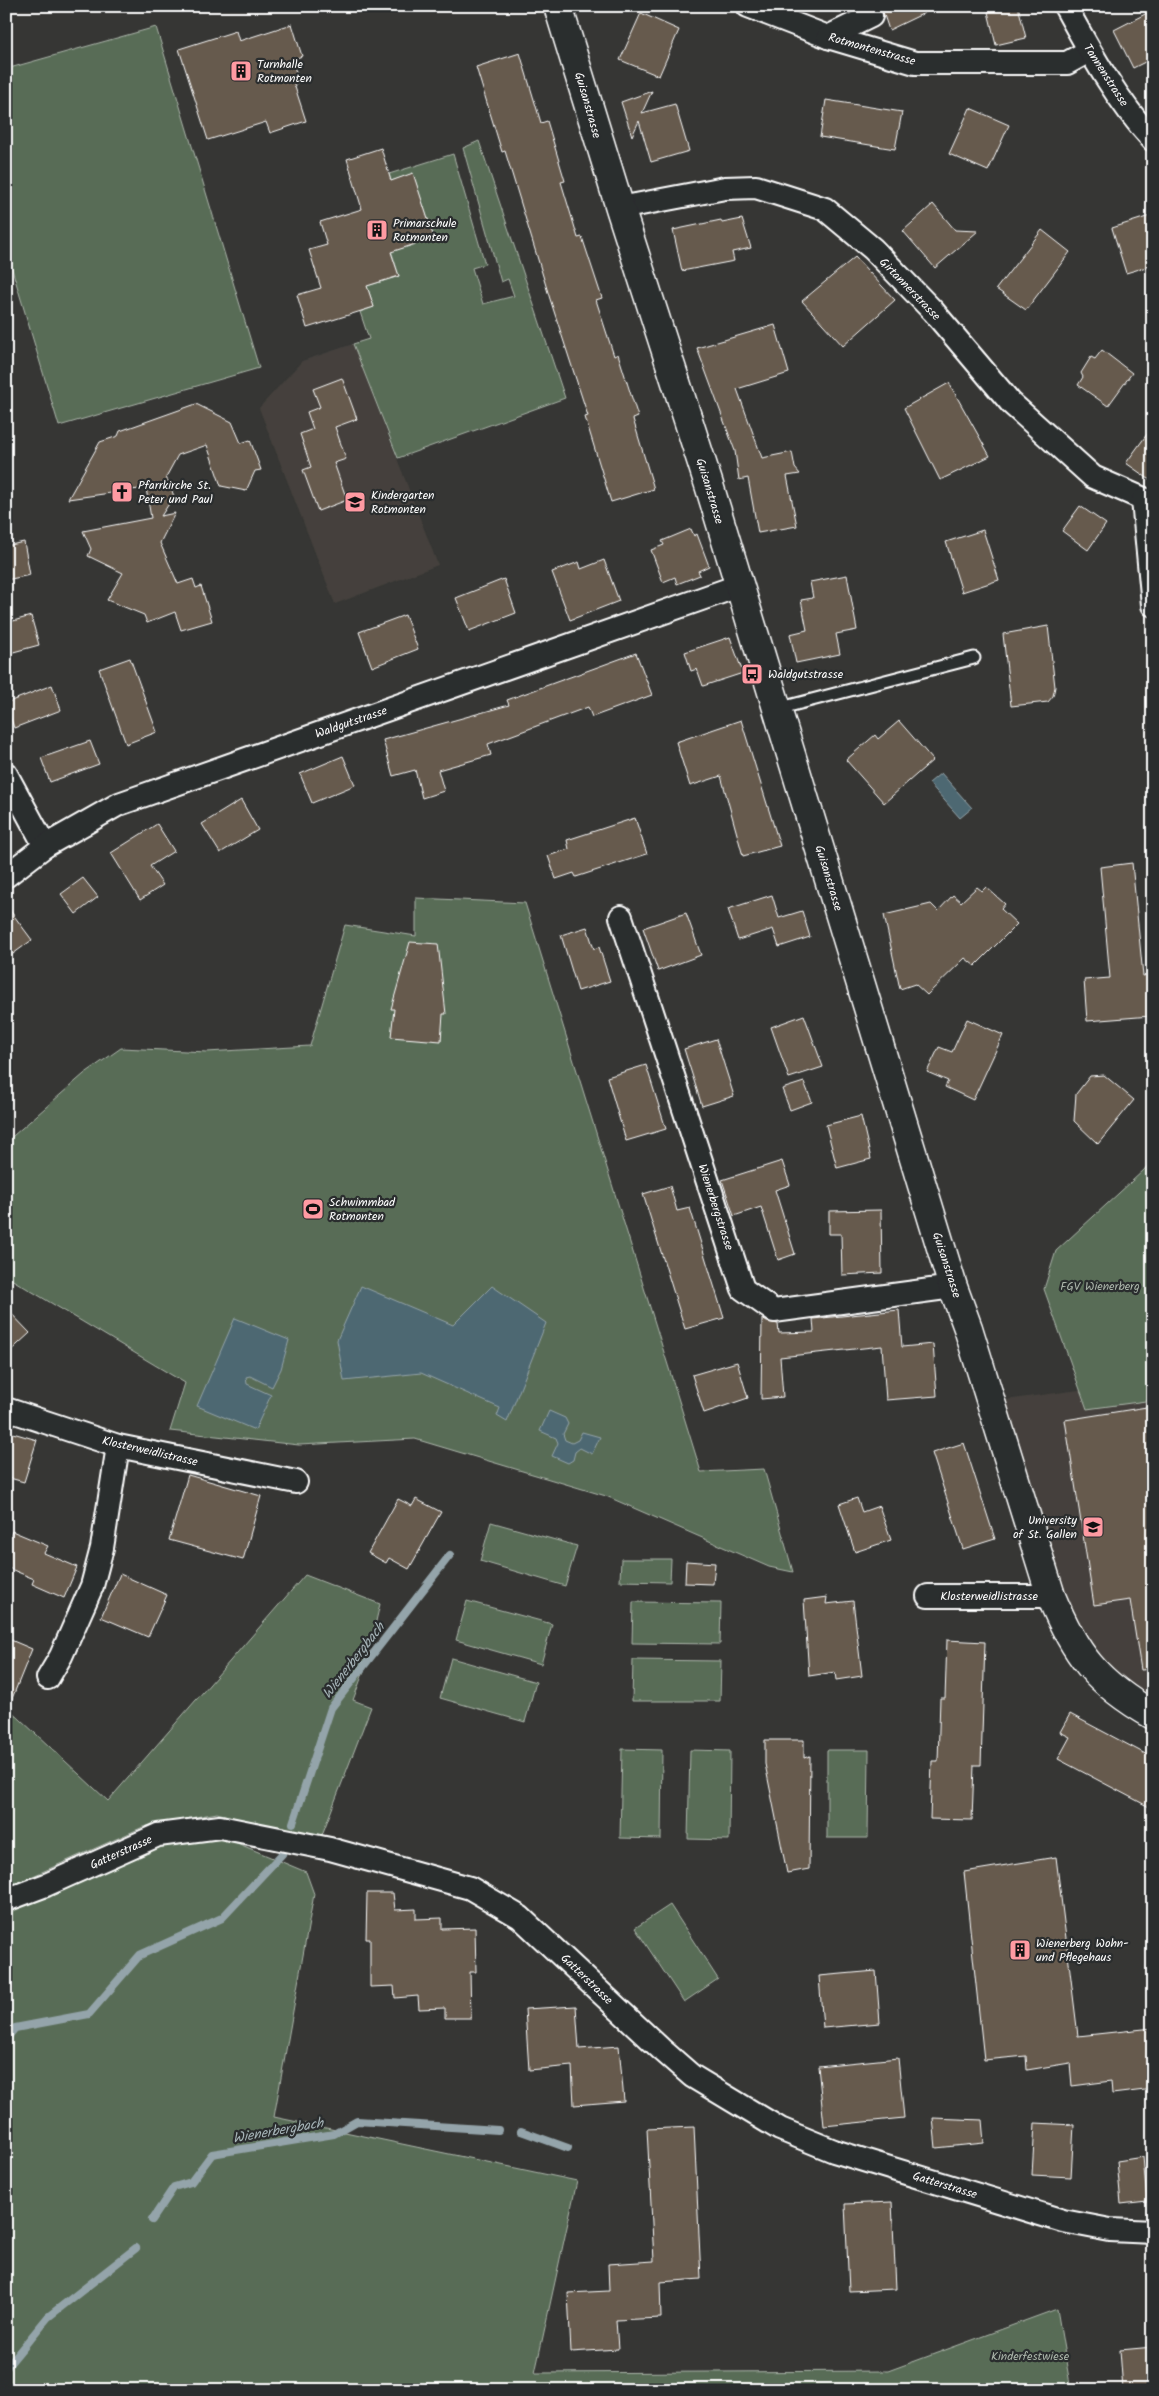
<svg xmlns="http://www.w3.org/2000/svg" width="1159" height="2396" font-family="Kalam,sans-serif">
	<rect width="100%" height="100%" fill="#363634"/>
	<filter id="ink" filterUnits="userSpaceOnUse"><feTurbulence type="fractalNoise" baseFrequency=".02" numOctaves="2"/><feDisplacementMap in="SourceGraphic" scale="10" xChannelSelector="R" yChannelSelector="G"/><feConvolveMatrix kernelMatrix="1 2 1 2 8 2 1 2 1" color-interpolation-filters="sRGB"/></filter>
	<g filter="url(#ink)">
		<g fill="#44413c">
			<polygon points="353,344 438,565 335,604 259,408 302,361"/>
			<polygon points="1153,1380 1153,1701 1078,1651 990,1402"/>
		</g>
		<g fill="#596c57" stroke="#acb6ab">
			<polygon points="156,27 259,368 59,426 6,249 6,69"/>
			<polygon points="479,141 565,398 398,458 353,344 369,339 360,312 374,307 367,286 399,276 390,247 399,249 434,238 413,174 391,181 389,174 453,154 485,264 472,268 483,304 514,296 508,279 501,282 463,148"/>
			<polygon points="416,898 525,903 701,1472 764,1469 793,1572 769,1567 606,1496 415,1439 299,1445 170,1431 185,1383 6,1276 6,1142 84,1074 121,1048 207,1052 310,1046 345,925 416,936"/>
			<polygon points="1153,1159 1153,1400 1087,1409 1044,1289 1056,1251 1144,1170"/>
			<polygon points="491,1522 577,1546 565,1586 480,1561"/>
			<polygon points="621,1559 671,1559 670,1582 620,1581"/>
			<polygon points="305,1575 380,1604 365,1668 353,1700 371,1707 320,1840 217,1813 143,1827 6,1888 6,1706 108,1801"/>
			<polygon points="467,1601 552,1624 541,1664 456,1640"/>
			<polygon points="633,1602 721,1603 720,1644 632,1643"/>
			<polygon points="451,1658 536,1682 525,1722 440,1698"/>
			<polygon points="633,1660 721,1661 720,1701 632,1701"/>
			<polygon points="622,1749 662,1750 661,1839 620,1838"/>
			<polygon points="690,1750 730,1751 729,1840 688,1839"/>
			<polygon points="827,1750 869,1750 868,1838 827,1838"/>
			<polygon points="225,1838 306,1872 314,1894 274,2117 577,2181 535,2373 888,2371 1057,2309 1071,2390 6,2390 6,1908 161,1845"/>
			<polygon points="670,1905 718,1979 684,2002 635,1928"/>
		</g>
		<g fill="#4d6872" stroke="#94a4aa">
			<polygon points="941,773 972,808 960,818 929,783"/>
			<polygon points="361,1286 453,1325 492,1286 546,1323 507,1422 497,1416 500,1408 421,1373 344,1381 337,1340"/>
			<polygon points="235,1318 289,1340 281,1369 272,1387 250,1376 246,1377 247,1384 271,1395 255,1430 197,1406"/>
			<polygon points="549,1411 565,1418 568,1424 563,1434 565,1440 572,1443 578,1440 582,1432 600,1437 592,1454 580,1448 575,1452 573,1460 568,1463 552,1456 558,1443 556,1438 540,1431"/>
		</g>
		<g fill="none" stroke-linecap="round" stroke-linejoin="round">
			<g stroke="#94a4aa" stroke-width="8">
				<polyline points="293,1823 331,1708 450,1555"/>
				<polyline points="6,2039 15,2028 89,2014 140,1955 222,1918 282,1854"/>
				<polyline points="521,2131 568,2148"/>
				<polyline points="152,2220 174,2187 191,2182 212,2154 334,2134 357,2121 498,2130"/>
				<polyline points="6,2368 48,2317 136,2248"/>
			</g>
		</g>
		<g fill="#665a4d" stroke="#fff">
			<polygon points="881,6 939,6 889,30"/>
			<polygon points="1010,6 1018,6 1026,38 996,45 988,12"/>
			<polygon points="1153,10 1153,58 1133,68 1114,30"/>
			<polygon points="641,13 679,30 659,76 620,60"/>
			<polygon points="292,24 302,56 292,60 299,82 294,84 306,121 270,133 266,122 208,140 179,49 236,31 239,41"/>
			<polygon points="520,53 541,123 547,121 565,181 561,182 578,238 582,237 602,298 596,300 614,356 618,354 638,417 633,419 654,489 611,502 585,417 588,416 550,299 505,151 502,152 476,67"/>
			<polygon points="652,91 642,113 675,104 689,151 651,162 639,121 632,136 621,102"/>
			<polygon points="826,100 902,112 895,149 820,137"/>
			<polygon points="970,108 1009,125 988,171 949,154"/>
			<polygon points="381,148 391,181 413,173 434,238 391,252 399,276 367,286 374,307 307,328 297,295 321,288 309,250 327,245 320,222 362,209 347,159"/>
			<polygon points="933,204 955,230 978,231 935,268 903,231"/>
			<polygon points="1153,215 1153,265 1126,273 1112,228"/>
			<polygon points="742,219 751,248 732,252 734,261 682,271 673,230 721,220 722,223"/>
			<polygon points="1042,230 1070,252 1026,310 996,289"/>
			<polygon points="855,257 895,300 843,346 802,301"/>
			<polygon points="775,325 789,373 737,389 762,458 792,452 795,468 800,474 787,476 797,526 758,533 748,478 739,480 735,451 697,348"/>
			<polygon points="1102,350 1132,373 1108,406 1078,385 1083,377 1081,373 1091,357 1095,359"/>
			<polygon points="342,378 357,419 335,427 346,459 334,463 347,500 318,511 303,470 311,467 300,434 313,429 307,412 320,407 313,389"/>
			<polygon points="949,383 990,456 940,480 904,408"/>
			<polygon points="196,404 232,422 241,443 250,440 261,470 255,471 246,491 221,486 207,445 178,455 166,477 174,496 161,516 175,513 160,543 178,584 193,579 196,588 201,586 212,621 181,630 175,612 147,623 144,615 107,600 123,573 88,556 91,549 83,531 151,518 146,488 68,499 100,442 118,436 120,431"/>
			<polygon points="1153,426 1153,482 1126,463"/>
			<polygon points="1080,506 1106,524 1088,550 1062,531"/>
			<polygon points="691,529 694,536 697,534 709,566 698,571 700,575 677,584 675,577 663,582 651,550 664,545 662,541"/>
			<polygon points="983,530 999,580 962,592 946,542"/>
			<polygon points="24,542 30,575 6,580 6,546"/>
			<polygon points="604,560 619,601 570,620 552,572 579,562 581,569"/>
			<polygon points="847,575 857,630 836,634 840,654 796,663 790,634 807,630 801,600 813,598 810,582"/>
			<polygon points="504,579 516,613 469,631 456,598"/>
			<polygon points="405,615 418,649 372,667 359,632"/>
			<polygon points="31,616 39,645 6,654 6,623"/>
			<polygon points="1048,626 1055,687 1053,696 1048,702 1011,706 1003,634"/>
			<polygon points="730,637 743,673 703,686 697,669 691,671 685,652"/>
			<polygon points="636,653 652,695 592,717 588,707 488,744 491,755 438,770 444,791 422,798 415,770 393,776 383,740 509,705 507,700"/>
			<polygon points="130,658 157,732 126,744 99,669"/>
			<polygon points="52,685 61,710 14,728 6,703"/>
			<polygon points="741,720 780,846 743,856 721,776 690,786 676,742"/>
			<polygon points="899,721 933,760 884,803 846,760 875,735 878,739"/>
			<polygon points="90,741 99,764 50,782 41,758"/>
			<polygon points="343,756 355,785 312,803 300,774"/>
			<polygon points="241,800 258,830 220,853 202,824"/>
			<polygon points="635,818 647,854 576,877 574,873 556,879 548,856 569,849 567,840"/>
			<polygon points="157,824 174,851 150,866 163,885 140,900 111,853"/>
			<polygon points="1132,863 1143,976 1148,975 1151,1016 1087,1021 1084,980 1110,978 1100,867"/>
			<polygon points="83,878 98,897 76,914 61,894"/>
			<polygon points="977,887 982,891 986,887 1005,904 1001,909 1017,924 975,966 965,958 927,995 915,984 900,989 884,915 931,904 938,911 953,895 961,902"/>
			<polygon points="772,895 779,918 802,911 810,937 779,947 773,929 738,940 728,909"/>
			<polygon points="6,905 32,940 6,959"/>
			<polygon points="686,913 701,955 658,971 643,928"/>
			<polygon points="587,927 594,949 599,947 610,981 578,991 561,935"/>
			<polygon points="410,942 438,944 446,1014 443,1014 441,1041 391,1037 394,1009 391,1009"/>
			<polygon points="804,1015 823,1067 789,1078 771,1027"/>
			<polygon points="967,1019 1003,1035 973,1100 945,1087 948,1081 927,1072 939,1047 952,1052"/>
			<polygon points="716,1039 734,1096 702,1106 684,1049"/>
			<polygon points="646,1065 666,1129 626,1141 607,1077"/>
			<polygon points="1104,1075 1134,1100 1098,1144 1074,1121 1076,1094 1090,1076"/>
			<polygon points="804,1082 812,1102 790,1110 782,1089"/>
			<polygon points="861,1116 871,1159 837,1168 826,1125"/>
			<polygon points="782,1161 790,1185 775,1190 795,1254 778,1260 761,1207 734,1216 722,1180"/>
			<polygon points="670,1186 677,1211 690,1208 724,1318 685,1329 643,1194"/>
			<polygon points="881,1210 882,1273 842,1275 841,1234 829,1234 829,1211"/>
			<polygon points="6,1308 30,1333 6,1355"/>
			<polygon points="899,1310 902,1347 933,1344 937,1396 886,1400 882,1346 780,1357 783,1397 761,1399 762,1319 767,1322 778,1324 779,1333 814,1332 813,1319"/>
			<polygon points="737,1362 748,1398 704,1413 692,1375"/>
			<polygon points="1153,1406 1153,1669 1141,1670 1130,1600 1094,1605 1065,1420"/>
			<polygon points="6,1431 37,1440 24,1482 6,1477"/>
			<polygon points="964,1443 995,1539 963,1549 932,1453"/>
			<polygon points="188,1475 261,1496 243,1560 169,1540"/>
			<polygon points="857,1498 862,1512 879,1506 891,1540 855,1552 839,1504"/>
			<polygon points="398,1499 412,1506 416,1499 441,1512 409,1569 389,1558 386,1563 368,1553"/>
			<polygon points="12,1531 48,1546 44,1553 77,1567 64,1598 32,1584 34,1579 6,1567 6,1546"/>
			<polygon points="686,1561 715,1563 713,1584 685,1583"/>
			<polygon points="120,1574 167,1595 148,1637 101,1617"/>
			<polygon points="827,1597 826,1604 853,1601 862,1676 836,1680 835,1672 809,1676 804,1600"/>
			<polygon points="6,1638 32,1649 7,1711 6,1710"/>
			<polygon points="947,1640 985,1642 981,1765 974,1765 972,1820 930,1819 932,1761 938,1761 940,1698 945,1698"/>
			<polygon points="1070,1714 1153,1758 1153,1809 1058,1759 1070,1737 1060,1732"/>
			<polygon points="765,1740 804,1740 804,1758 810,1756 809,1869 787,1873 765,1764"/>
			<polygon points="1056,1857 1078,2036 1153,2028 1153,2089 1112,2094 1111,2081 1072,2086 1070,2063 1027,2070 1026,2056 984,2060 964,1872"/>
			<polygon points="367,1893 393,1893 395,1910 416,1909 416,1919 442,1918 442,1929 475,1928 476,1972 470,1972 471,2018 445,2018 445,2008 419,2009 418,1996 395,1998 394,1986 370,1987 370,1939 366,1939"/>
			<polygon points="876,1971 880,2023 823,2028 819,1976"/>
			<polygon points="576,2006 579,2049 619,2046 624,2101 574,2105 572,2066 529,2070 525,2009"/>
			<polygon points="898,2058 904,2118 824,2126 818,2066"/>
			<polygon points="933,2118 982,2120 984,2143 936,2148"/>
			<polygon points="1035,2123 1074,2125 1071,2177 1032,2175"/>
			<polygon points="694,2127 701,2279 660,2282 661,2318 616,2320 618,2349 571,2352 568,2293 609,2291 608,2264 654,2261 647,2129"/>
			<polygon points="1143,2157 1147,2201 1121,2204 1117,2161"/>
			<polygon points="892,2202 896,2289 849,2291 845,2204"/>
			<polygon points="1153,2347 1153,2390 1123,2390 1120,2350"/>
		</g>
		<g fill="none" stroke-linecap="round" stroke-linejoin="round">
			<g stroke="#fff" stroke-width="15">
				<polyline id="lane" points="777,709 974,658"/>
			</g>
			<g stroke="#fff" stroke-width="26">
				<g id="street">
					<polyline points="748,6 828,37 915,63 1067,63 1089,51"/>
					<path d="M1065 6C1090 52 1117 101 1153 140"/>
					<polyline points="828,37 871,16 866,6"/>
					<polyline points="620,208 725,188 756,187 825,209 873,249 933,311 1011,403 1093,477 1153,503"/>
					<polyline points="1143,500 1153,605"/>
					<polyline points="6,774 45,846"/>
					<polyline points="6,876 45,846 119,804 738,586"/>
					<polyline points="621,917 743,1289 774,1311 953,1287"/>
					<polyline points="6,1409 118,1446 296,1482"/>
					<polyline points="928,1596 1051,1596"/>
					<polyline points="48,1678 61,1656 92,1586 102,1548 118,1446"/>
					<polyline points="6,1900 46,1885 158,1835 220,1827 330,1849 470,1888 520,1917 661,2049 692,2076 780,2129 834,2151 1063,2221 1110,2230 1153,2232"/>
				</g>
			</g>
			<g stroke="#fff" stroke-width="31">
				<path id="secondary" d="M558 6 620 208 709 485 953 1287 968 1328 1051 1596C1075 1655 1097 1683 1153 1715"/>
			</g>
			<use href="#lane" stroke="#2a2d2e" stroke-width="11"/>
			<use href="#street" stroke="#2a2d2e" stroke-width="22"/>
			<use href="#secondary" stroke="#2a2d2e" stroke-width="28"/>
		</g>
	</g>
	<defs>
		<g id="building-square" transform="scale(1.125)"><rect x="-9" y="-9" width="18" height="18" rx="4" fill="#ff9aa2" stroke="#2a2d2e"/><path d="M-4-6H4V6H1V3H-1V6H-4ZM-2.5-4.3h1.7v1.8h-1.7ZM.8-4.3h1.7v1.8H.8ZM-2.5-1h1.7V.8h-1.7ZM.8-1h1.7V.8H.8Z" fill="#111"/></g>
		<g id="church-square" transform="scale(1.125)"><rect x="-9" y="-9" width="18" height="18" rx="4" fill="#ff9aa2" stroke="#2a2d2e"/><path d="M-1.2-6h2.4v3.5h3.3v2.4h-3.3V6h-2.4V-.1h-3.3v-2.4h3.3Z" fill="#111"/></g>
		<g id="school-square" transform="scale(1.125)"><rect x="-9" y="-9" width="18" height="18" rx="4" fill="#ff9aa2" stroke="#2a2d2e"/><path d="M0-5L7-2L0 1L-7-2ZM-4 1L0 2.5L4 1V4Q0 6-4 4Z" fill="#111"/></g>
		<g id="bus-square" transform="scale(1.125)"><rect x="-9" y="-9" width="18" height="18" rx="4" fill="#ff9aa2" stroke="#2a2d2e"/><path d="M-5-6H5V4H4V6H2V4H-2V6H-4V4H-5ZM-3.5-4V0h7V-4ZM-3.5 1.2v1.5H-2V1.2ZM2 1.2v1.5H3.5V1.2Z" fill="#111"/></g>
		<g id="stadium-square" transform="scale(1.125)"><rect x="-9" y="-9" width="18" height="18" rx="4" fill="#ff9aa2" stroke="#2a2d2e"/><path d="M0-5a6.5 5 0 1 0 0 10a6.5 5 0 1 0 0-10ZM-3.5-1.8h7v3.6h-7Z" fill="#111"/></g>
		<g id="university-square" transform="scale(1.125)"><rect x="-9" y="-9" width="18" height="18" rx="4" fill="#ff9aa2" stroke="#2a2d2e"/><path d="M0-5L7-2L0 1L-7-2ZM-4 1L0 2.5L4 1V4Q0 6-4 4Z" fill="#111"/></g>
	</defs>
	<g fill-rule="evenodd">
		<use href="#building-square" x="241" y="71"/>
		<use href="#building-square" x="377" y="230"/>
		<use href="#church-square" x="122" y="492"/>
		<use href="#school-square" x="355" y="502"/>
		<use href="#bus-square" x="752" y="674"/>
		<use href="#stadium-square" x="313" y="1209"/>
		<use href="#university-square" x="1093" y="1527"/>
		<use href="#building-square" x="1020" y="1950"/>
	</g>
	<g text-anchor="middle" stroke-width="4.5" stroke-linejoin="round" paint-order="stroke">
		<g font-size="12" fill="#fff" stroke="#2a2d2e">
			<text transform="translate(872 49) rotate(16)" y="4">Rotmontenstrasse</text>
			<text transform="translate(1106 75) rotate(57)" y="4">Tannenstrasse</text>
			<text transform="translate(588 105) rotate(74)" y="4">Guisanstrasse</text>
			<text transform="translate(910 289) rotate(46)" y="4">Girtannerstrasse</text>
			<text transform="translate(710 491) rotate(73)" y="4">Guisanstrasse</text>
			<text transform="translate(351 722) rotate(-19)" y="4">Waldgutstrasse</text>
			<text transform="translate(829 878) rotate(73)" y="4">Guisanstrasse</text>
			<text transform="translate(716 1207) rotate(72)" y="4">Wienerbergstrasse</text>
			<text transform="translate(947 1265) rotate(72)" y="4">Guisanstrasse</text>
			<text transform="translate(150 1451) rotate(13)" y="4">Klosterweidlistrasse</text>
			<text x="989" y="1600">Klosterweidlistrasse</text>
			<text transform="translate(121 1852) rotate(-24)" y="4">Gatterstrasse</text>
			<text transform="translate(587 1979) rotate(44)" y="4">Gatterstrasse</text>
			<text transform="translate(945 2185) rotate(17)" y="4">Gatterstrasse</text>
		</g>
		<g font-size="12" fill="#fff" stroke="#2a2d2e" text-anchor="start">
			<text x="257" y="68">Turnhalle<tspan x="257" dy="14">Rotmonten</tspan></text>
			<text x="393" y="227">Primarschule<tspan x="393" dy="14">Rotmonten</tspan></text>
			<text x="138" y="489">Pfarrkirche St.<tspan x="138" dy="14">Peter und Paul</tspan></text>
			<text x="371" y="499">Kindergarten<tspan x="371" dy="14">Rotmonten</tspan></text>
			<text x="768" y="678">Waldgutstrasse</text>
			<text x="329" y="1206">Schwimmbad<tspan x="329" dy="14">Rotmonten</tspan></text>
			<text x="1077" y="1524" text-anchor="end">University<tspan x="1077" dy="14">of St. Gallen</tspan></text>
			<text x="1036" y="1947">Wienerberg Wohn-<tspan x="1036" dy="14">und Pflegehaus</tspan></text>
		</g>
		<g font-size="12" fill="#acb6ab" stroke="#2a2d2e">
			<text x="1100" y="1290">FGV Wienerberg</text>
			<text x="1030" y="2360">Kinderfestwiese</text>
		</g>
		<g font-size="14" font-style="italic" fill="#a6b4b8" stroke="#2a2d2e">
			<text transform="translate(353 1660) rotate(-52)" y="5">Wienerbergbach</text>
			<text transform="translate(278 2130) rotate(-10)" y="5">Wienerbergbach</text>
		</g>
	</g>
	<rect width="1159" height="2396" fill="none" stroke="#2a2d2e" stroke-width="25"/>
	<rect x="12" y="12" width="1134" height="2371" fill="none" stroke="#fff" stroke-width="2" filter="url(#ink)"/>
</svg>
